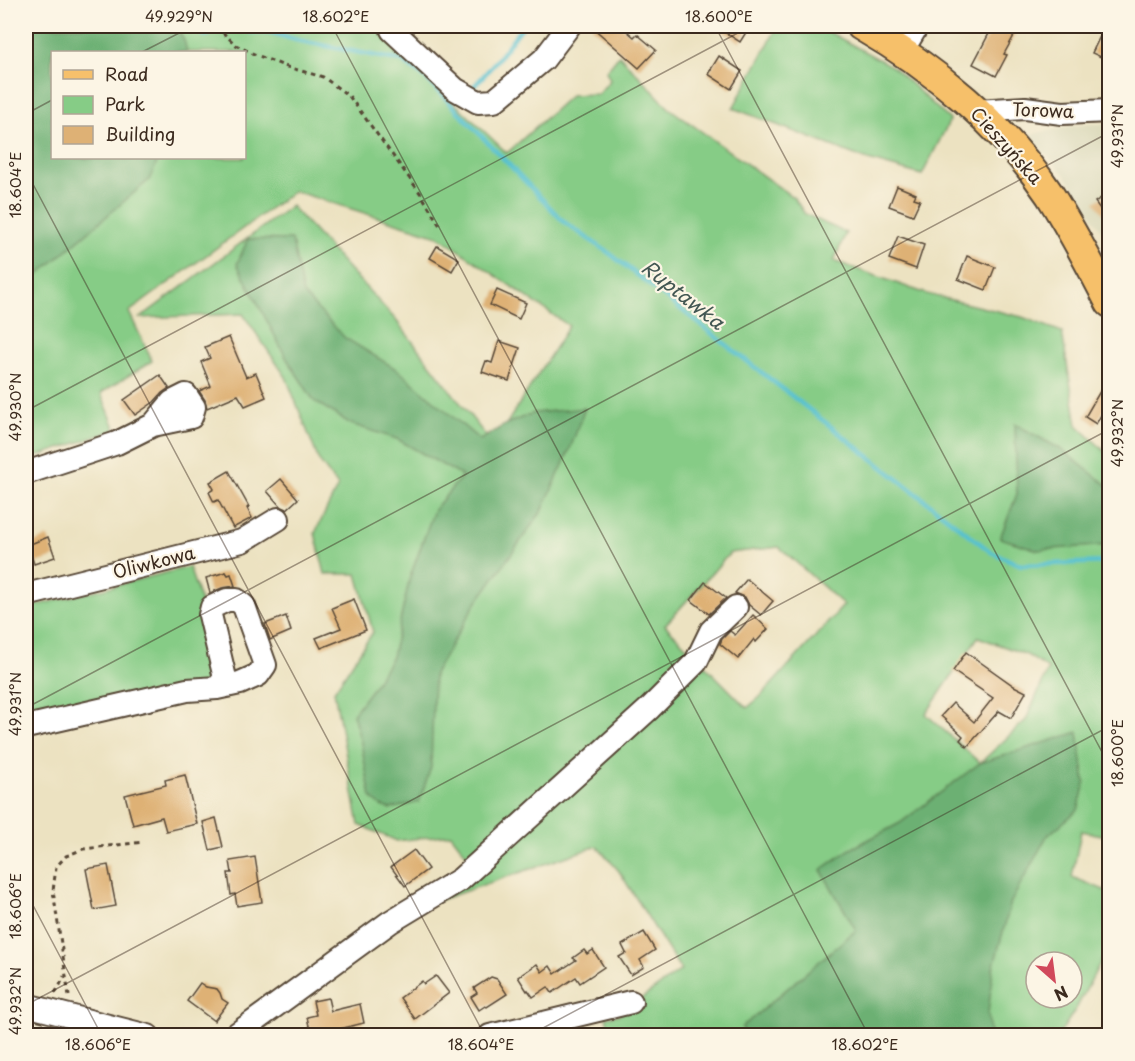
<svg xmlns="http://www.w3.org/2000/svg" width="1135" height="1061" font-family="'Playpen Sans',sans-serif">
	<rect width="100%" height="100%" fill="#fcf5e5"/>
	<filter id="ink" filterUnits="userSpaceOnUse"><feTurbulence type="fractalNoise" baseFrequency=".0167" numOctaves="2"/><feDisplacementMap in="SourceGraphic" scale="12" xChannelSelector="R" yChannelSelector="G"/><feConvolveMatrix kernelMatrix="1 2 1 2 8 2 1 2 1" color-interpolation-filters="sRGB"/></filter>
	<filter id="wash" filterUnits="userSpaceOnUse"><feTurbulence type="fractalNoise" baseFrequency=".008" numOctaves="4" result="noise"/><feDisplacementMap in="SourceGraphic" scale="24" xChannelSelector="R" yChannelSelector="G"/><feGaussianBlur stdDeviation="1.35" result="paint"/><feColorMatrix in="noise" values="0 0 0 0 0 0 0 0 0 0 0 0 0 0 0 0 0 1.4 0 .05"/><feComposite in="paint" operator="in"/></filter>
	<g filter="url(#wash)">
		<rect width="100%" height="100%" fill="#ece2c1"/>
		<polygon fill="#d7d6b5" points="1090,124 1109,124 1109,242 1065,175 1029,135 1072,126"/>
		<g fill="#86cc86" stroke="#607b52" stroke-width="1.5" fill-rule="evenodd">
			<path d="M26 26H374L507 153 571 95 598 94 610 80 606 71 619 55 669 108 794 198 805 214 846 233 834 261 927 294 1022 317 1062 332 1077 425 1109 455V825L1106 836 1081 831 1072 877 1109 892 1110 944 1077 1007 1059 1035H611L606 1017 620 1014 681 970 619 871 597 846 422 906 470 859 451 834 397 841 359 825 334 691 373 632 357 574H325L315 533 338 486 319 461 286 377 243 314 140 318 291 206 395 319 493 445 569 326 438 236 294 191 129 312 152 361 101 393 116 430 26 460ZM52 52H244V158H52ZM779 547 844 605 760 697 747 708 665 625 730 553ZM978 637 1027 655 1048 669 1026 720 980 763 926 714ZM1036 962H1072V998H1036Z"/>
			<polygon points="778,26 818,26 893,67 950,120 922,175 868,160 733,108"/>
			<polygon points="189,567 223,668 207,685 26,723 26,608"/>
		</g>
		<g fill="#6cb073" stroke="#546d48" stroke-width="1.5">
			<polygon points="26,26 175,26 184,40 187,52 52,52 52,158 159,158 149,180 26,285"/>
			<polygon points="248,239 292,240 303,294 345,338 398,370 480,440 506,424 534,413 585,408 570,449 542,511 474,606 434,674 431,767 419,802 390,809 381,806 371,797 361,743 353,714 373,687 392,657 410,577 434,510 462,476 397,439 351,424 314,401 287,359 237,264"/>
			<polygon points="1015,424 1062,450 1095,476 1109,486 1109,545 1038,550 1000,538 1017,494"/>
			<polygon points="1078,732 1085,783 1078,810 1047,836 1011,902 993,969 988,1014 990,1035 745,1035 742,1027 856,930 821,870 849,850 900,823 980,763"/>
		</g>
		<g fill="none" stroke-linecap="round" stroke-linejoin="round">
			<g stroke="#56c1d0" stroke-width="4.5">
				<polyline points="197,26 204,35 208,35"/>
				<polyline points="250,32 270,32 296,40 402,61 426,78 564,222 609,253 991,552 1021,565 1110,562"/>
				<path d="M471 89C491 70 506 47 523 26"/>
			</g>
		</g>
		<g id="blocks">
			<g fill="#deb175">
				<polygon points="591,26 621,26 634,37 637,34 656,50 639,68"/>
				<polygon points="715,26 750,26 740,42"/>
				<polygon points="993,26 1003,26 1016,32 1004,54 1007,55 996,76 973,64"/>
				<polygon points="1105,26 1110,26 1110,61 1092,53"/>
				<polygon points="719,56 742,71 731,89 708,74"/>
				<polygon points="897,186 916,194 914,198 920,200 913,215 889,206"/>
				<polygon points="1110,192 1110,223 1095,202"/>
				<polygon points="898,236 924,245 916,269 889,259"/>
				<polygon points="437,246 459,259 452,271 430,258"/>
				<polygon points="967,256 995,267 986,290 958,279"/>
				<polygon points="497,290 526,303 519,319 490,305"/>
				<polygon points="229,337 246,377 256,373 266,397 245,406 238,395 207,408 205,400 199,391 211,386 201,362 210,358 205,347"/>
				<polygon points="499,341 520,348 509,381 482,372 486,361 492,363"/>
				<polygon points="1110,374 1110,411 1105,408 1096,424 1085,417"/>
				<polygon points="160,375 169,388 162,393 154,402 135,415 124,400"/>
				<polygon points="229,471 249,507 247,508 252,518 233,528 218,500 214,502 209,492 214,489 210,482"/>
				<polygon points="281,479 298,499 287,509 280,506 267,491"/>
				<polygon points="48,537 55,557 34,564 28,545"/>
				<polygon points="226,572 228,575 231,574 235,586 222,588 210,593 206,578"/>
				<polygon points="747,579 773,601 761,615 749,605 745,597 735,593"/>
				<polygon points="705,582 726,598 709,614 691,600"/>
				<polygon points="354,599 366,630 321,648 316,638 341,628 332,608"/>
				<polygon points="753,615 768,629 756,642 754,639 738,659 720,644 722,639 730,631 735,635"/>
				<polygon points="286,616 291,631 270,640 265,624"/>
				<polygon points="966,652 1014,686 1026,692 1011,718 999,711 967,747 960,740 963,736 941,716 953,703 974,722 993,698 953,671"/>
				<polygon points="185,775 197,824 166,831 162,817 133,825 125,795 166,785 165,780"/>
				<polygon points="216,818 223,847 210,850 203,822"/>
				<polygon points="414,850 428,869 405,886 391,867"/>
				<polygon points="255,857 262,902 237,906 235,894 231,895 228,873 232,873 230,861"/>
				<polygon points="108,865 116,906 94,910 86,869"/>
				<polygon points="644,932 655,950 640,960 644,967 631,975 619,957 626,953 622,945"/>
				<polygon points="584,950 587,954 593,950 604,967 580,983 576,977 552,993 548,987 533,997 528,990 527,991 518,977 537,964 542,972 550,966 555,974 576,960 573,958"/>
				<polygon points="436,976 449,993 415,1019 400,998 422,981 424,984"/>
				<polygon points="491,977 497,979 507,994 487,1007 485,1006 479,1010 471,997 477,993 474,988"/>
				<polygon points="200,983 206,987 217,989 220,993 222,999 228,1003 214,1021 187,1001"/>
				<polygon points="328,998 331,1011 360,1004 364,1023 335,1030 336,1035 311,1035 307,1017 316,1015 313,1001"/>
			</g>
		</g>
	</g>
	<g filter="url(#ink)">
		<use href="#blocks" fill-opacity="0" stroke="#564636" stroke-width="1.5"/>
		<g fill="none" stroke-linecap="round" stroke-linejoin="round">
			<g stroke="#564636" stroke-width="26">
				<g id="minor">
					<polyline points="392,30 455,89 478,102 494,101 544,59 569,26"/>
					<polyline points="902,51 917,26"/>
					<polyline points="977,111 1025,108 1062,113 1110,111"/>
					<polyline points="26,473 117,443 153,425 191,417 194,407 186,395 172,402 153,425"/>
					<polyline points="26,595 242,541 278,519"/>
					<polyline points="26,727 187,690 217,688 240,683 258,675 265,665 244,606 237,600 227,600 212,607 210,615 225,678 217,688"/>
					<polyline points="26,1005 148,1036"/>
					<polyline points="234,1036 390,922 461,879 650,708 696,662 711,631 736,607"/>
					<polyline points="490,1036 631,1002"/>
				</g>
			</g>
			<g stroke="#564636" stroke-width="32">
				<path id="major" d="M861 26C934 68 1003 125 1050 195 1072 230 1091 266 1110 303"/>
			</g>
			<g stroke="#564636" stroke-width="3" stroke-dasharray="4.5 4.5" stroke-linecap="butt">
				<polyline points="216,26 236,45 254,54 287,67 323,77 349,96 421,194 440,226"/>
				<polyline points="55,993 60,985 64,976"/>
				<polyline points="69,996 53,891 56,867 66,856 83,849 143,842"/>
			</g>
			<use href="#minor" stroke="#fff" stroke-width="22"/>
			<use href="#major" stroke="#f6c06b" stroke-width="28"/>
		</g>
	</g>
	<path fill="none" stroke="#3b2a1e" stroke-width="1.5" stroke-opacity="0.45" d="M332 26 869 1036M715 26 1110 767M1099 26 1110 46M142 52 193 26M26 114 52 100M26 171 485 1036M26 411 751 26M26 708 1110 132M26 892 102 1036M26 1005 1110 429M528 1036 1110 726M1086 1036 1110 1023"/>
	<g text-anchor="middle" stroke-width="4.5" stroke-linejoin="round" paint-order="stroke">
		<g font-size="18" fill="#3b2a1e" stroke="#fcf5e5">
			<text transform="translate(1043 111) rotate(2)" y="6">Torowa</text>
			<text transform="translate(1006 146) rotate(48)" y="6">Cieszyńska</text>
			<text transform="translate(154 563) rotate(-14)" y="6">Oliwkowa</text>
		</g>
		<g font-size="20" font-style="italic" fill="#435753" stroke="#fcf5e5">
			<text transform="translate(683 295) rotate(38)" y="7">Ruptawka</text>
		</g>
	</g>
	<rect width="1135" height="1061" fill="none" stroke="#fcf5e5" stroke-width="66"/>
	<rect x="51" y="51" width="195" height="108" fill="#fcf5e5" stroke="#afa495" stroke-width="1.5"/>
	<rect x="63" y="70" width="30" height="9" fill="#f6c06b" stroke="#afa495" stroke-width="1.5"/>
	<text x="105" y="81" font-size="18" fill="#3b2a1e">Road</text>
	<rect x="63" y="96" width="30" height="18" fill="#86cc86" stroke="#afa495" stroke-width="1.5"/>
	<text x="105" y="111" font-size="18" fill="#3b2a1e">Park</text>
	<rect x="63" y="126" width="30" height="18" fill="#deb175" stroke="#afa495" stroke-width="1.5"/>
	<text x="105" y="141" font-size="18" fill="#3b2a1e">Building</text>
	<g transform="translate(1054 980) rotate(152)"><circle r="28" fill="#fcf5e5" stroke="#afa495" stroke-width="1.5"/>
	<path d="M0-4.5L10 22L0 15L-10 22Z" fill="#d1495b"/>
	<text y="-9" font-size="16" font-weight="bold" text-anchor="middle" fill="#3b2a1e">N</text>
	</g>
	<rect x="33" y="33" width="1069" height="995" fill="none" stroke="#3b2a1e" stroke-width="2"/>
	<g font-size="15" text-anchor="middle" fill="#3b2a1e">
		<text x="179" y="22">49.929°N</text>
		<text x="336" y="22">18.602°E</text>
		<text x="719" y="22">18.600°E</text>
		<text transform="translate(1118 136) rotate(-90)" y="5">49.931°N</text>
		<text transform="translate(16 185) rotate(-90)" y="5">18.604°E</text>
		<text transform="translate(16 407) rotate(-90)" y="5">49.930°N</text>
		<text transform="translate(1118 433) rotate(-90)" y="5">49.932°N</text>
		<text transform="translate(16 704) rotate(-90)" y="5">49.931°N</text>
		<text transform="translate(1118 753) rotate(-90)" y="5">18.600°E</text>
		<text transform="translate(16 906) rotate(-90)" y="5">18.606°E</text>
		<text transform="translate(16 1001) rotate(-90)" y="5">49.932°N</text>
		<text x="98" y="1050">18.606°E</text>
		<text x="481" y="1050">18.604°E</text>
		<text x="865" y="1050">18.602°E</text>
	</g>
</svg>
